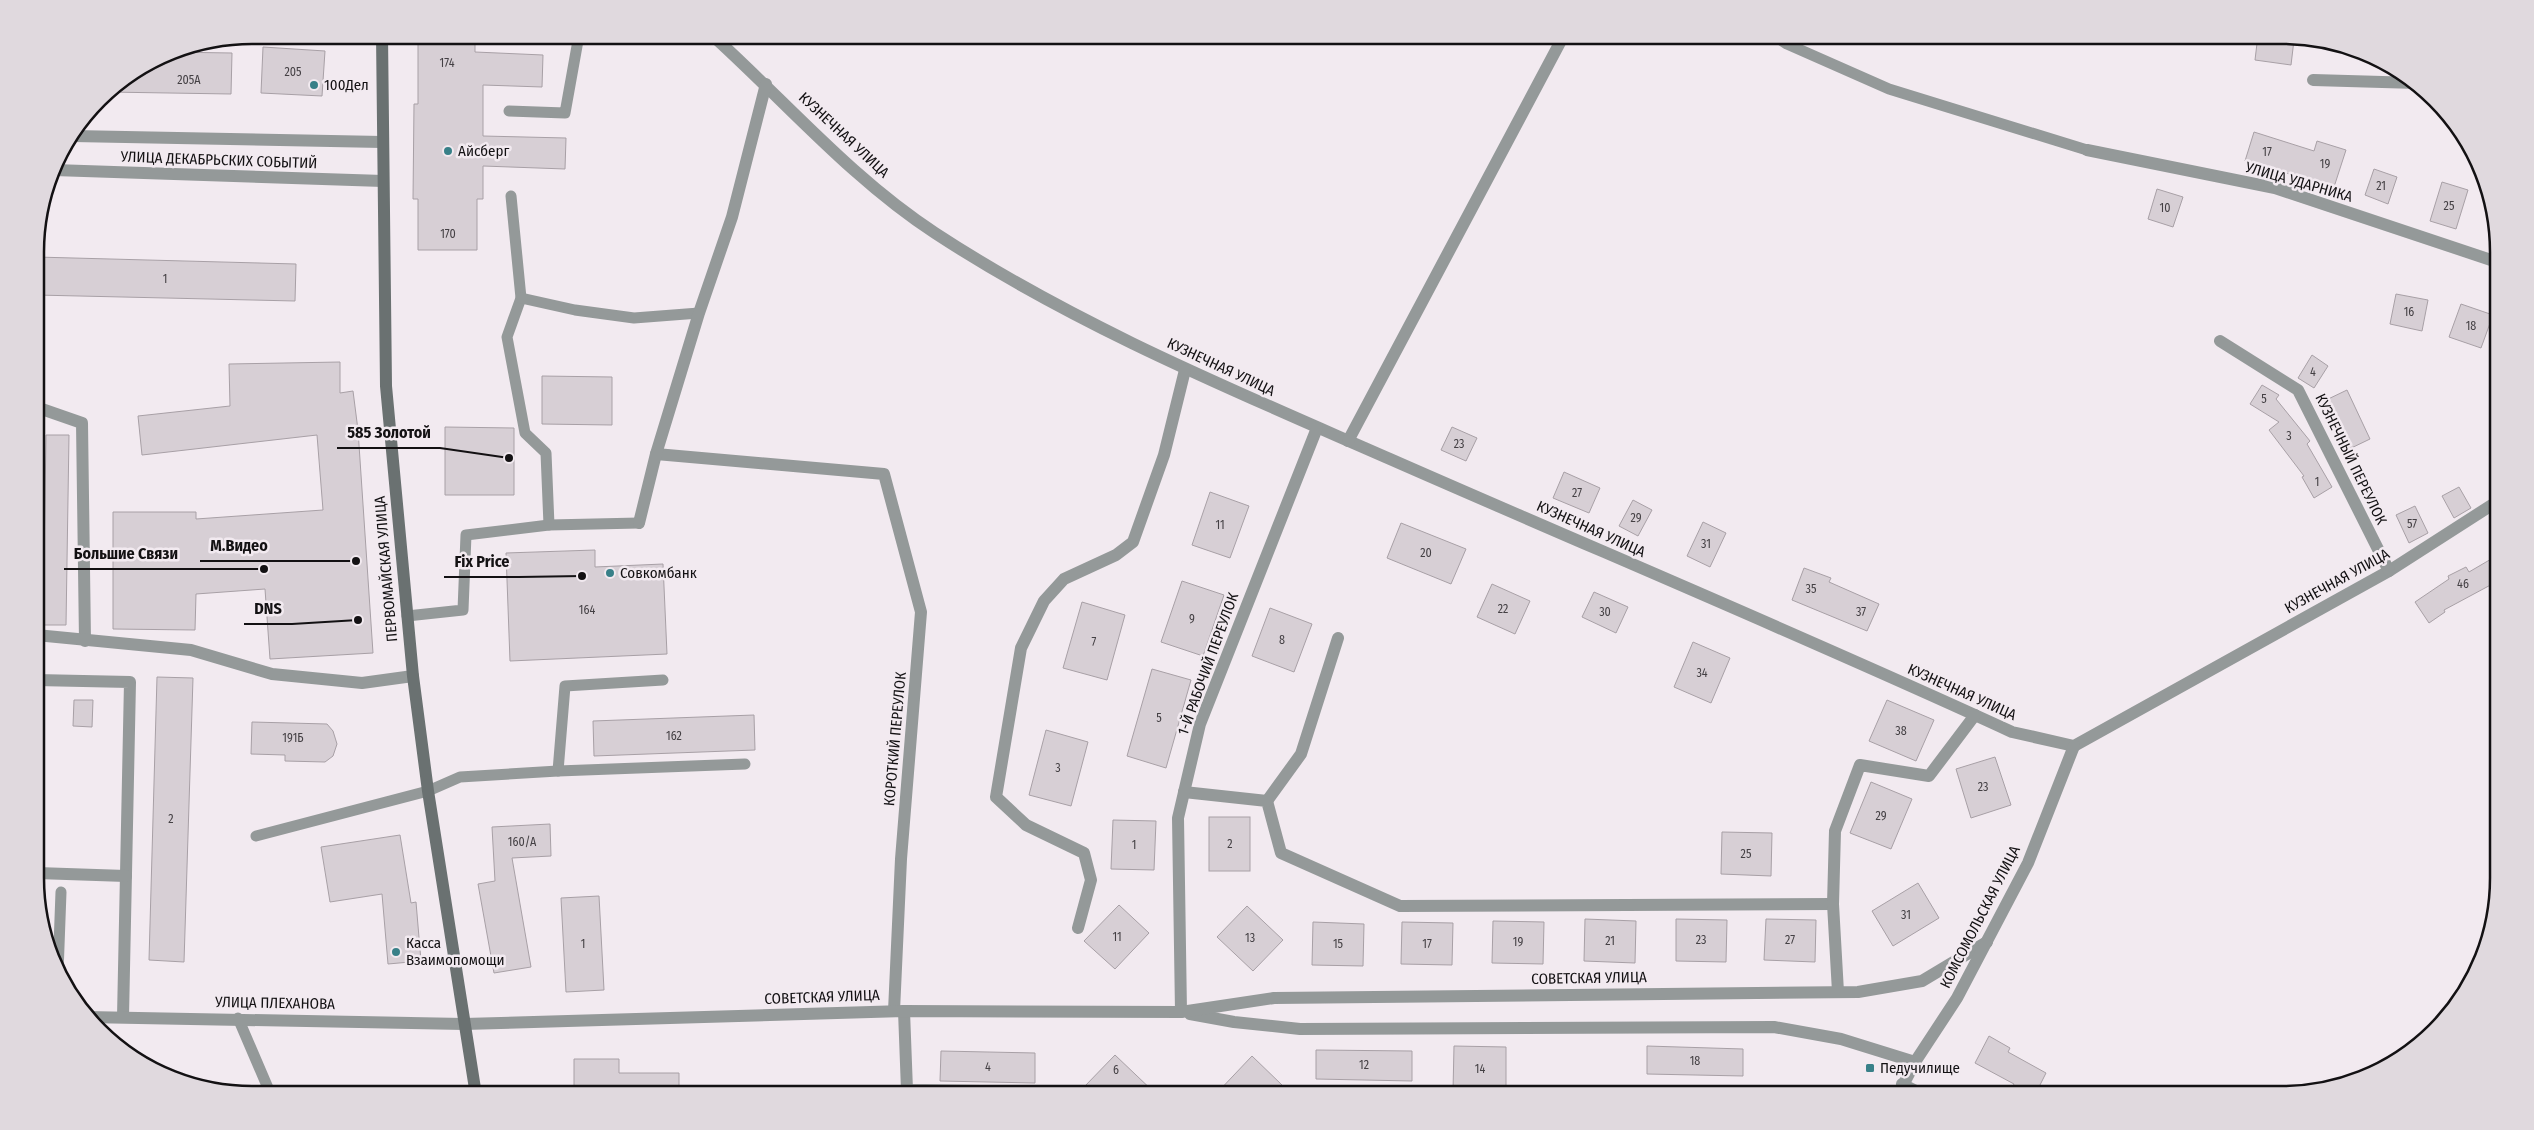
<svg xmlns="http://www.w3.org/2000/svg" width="2534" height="1130" font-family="'Fira Sans Condensed',sans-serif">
	<rect width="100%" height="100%" fill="#f2eaf0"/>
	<g fill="#d7cfd5" stroke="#a8a0a6">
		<polygon points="418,35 475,35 475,52 543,55 542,87 483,85 483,136 566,138 565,169 483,166 483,199 477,199 477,250 418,250 418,199 413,199 414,104 418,104"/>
		<polygon points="2258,35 2294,40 2291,65 2255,60"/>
		<polygon points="263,47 325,51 322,96 261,93"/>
		<polygon points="168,52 232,53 231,94 107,92"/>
		<polygon points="2254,132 2314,151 2317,141 2346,150 2334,187 2245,161"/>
		<polygon points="2374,169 2397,177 2388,204 2365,195"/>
		<polygon points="2442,182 2468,190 2456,229 2430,221"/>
		<polygon points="2157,189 2183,197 2173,227 2148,219"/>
		<polygon points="36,257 296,264 295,301 36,295"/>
		<polygon points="2396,294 2428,300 2422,331 2390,324"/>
		<polygon points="2461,304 2493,315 2481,348 2449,337"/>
		<polygon points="2312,355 2328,366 2314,388 2298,378"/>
		<polygon points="340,362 340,393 353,391 358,430 373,653 270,659 265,589 196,594 195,630 113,629 113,512 196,512 196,519 323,510 317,435 142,455 138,416 230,406 229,364"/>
		<polygon points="542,376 612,377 612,425 542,424"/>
		<polygon points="2262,385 2279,395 2276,399 2310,441 2307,444 2332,487 2314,498 2302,477 2304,476 2269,430 2279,422 2250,404"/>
		<polygon points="2347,390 2370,439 2345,451 2322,402"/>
		<polygon points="445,427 514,428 514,495 445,495"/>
		<polygon points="1452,427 1477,438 1466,461 1441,450"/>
		<polygon points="46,435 69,435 66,625 43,625"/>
		<polygon points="1564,472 1600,488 1589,513 1553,498"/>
		<polygon points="2459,487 2471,508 2454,518 2442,496"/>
		<polygon points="1210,492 1249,506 1230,558 1192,545"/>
		<polygon points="1633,500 1652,510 1638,536 1619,526"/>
		<polygon points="2415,506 2428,533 2409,543 2396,515"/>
		<polygon points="1703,522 1726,533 1710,567 1687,556"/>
		<polygon points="1401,523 1466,549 1451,584 1387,558"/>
		<polygon points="595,550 595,567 663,564 667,654 510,661 506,553"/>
		<polygon points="2498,555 2498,581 2444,610 2445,612 2429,623 2415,602 2449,579 2448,576 2466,567 2469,572"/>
		<polygon points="1804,568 1831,578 1829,582 1879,604 1867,631 1792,600"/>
		<polygon points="1182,581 1224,595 1203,656 1161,642"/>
		<polygon points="1492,584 1530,601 1515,634 1477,617"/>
		<polygon points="1594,592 1628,607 1616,633 1582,617"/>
		<polygon points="1082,602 1125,615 1107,680 1063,668"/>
		<polygon points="1270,608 1312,624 1294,672 1252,656"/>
		<polygon points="1693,642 1730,658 1711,703 1674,687"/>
		<polygon points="1152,669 1191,680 1166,768 1127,756"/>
		<polygon points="157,677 193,678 184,962 149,960"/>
		<polygon points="74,700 93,700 92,727 73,726"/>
		<polygon points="1887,700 1934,720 1916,761 1869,741"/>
		<polygon points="754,715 755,750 594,756 593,721"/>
		<polygon points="252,722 327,724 333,731 337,744 333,756 325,762 285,761 285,755 251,754"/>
		<polygon points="1046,730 1088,742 1071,806 1029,795"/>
		<polygon points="1995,757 2011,805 1971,818 1956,769"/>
		<polygon points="1871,782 1912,799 1891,849 1850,833"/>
		<rect x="1209" y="817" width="41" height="54"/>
		<polygon points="1113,820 1156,821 1154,870 1111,869"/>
		<polygon points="550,824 551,856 512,858 531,967 494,973 478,884 495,881 492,827"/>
		<polygon points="1722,832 1772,833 1771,876 1721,874"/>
		<polygon points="400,835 411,903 416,902 421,961 388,964 382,894 330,902 321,847"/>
		<polygon points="1918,883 1939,918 1893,946 1872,911"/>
		<polygon points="599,896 604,990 566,992 561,898"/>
		<polygon points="1119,905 1149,933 1115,969 1084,941"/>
		<polygon points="1247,906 1283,940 1253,971 1217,937"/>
		<polygon points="1585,919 1636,921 1635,963 1584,961"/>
		<polygon points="1676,919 1727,920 1726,962 1676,961"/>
		<polygon points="1766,919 1816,920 1815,962 1764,960"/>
		<polygon points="1493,921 1544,922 1543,964 1492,963"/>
		<polygon points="1313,922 1364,924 1363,966 1312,965"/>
		<polygon points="1402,922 1453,923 1452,965 1401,964"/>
		<polygon points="1989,1036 2010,1048 2008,1052 2046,1073 2035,1095 2021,1095 2011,1090 2014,1084 1975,1063"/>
		<polygon points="1454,1046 1506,1047 1506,1091 1453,1091"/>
		<polygon points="1647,1046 1743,1049 1743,1076 1647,1074"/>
		<polygon points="1316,1050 1412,1051 1412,1081 1316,1079"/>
		<polygon points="941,1051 1035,1053 1035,1083 940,1081"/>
		<polygon points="1115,1055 1157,1095 1095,1095 1085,1086"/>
		<polygon points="1252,1056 1282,1085 1273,1095 1215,1095"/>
		<polygon points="574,1059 619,1059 619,1073 679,1073 679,1095 574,1095"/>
	</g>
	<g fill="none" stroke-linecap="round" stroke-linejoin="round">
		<g stroke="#949999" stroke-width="11">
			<polyline points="1773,35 1787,44 1889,89 2087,150"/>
			<polyline points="509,111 565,113 579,35"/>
			<polyline points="511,196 521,298 507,337 525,433 546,453 549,525"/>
			<polyline points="521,298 575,310 634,318 699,313"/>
			<polyline points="407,616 463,610 466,535 549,525 639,523"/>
			<polyline points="558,771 565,686 663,680"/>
			<polyline points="256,836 428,791 460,777 558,771 745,764"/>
			<polyline points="58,973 61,892"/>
			<polyline points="238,1018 271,1095"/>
		</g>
		<g stroke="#949999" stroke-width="12">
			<path d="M712 35C785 101 852 179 935 233 1077 326 1235 391 1390 459 1597 550 1806 637 2012 732L2074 746 2389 571 2498 501"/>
			<polyline points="2313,80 2417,83"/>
			<polyline points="2087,150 2275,188 2497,262"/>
			<polyline points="2220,341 2298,390 2389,571"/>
			<polyline points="36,407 82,423 85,641"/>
			<polyline points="1348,441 1564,35"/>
			<polyline points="656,454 884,474 921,612 901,859 894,1011"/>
			<polyline points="639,523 656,454 699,313 732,217 766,84"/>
			<polyline points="36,635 191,650 272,674 362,683 413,676"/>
			<polyline points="36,680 130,682 123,1017"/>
			<polyline points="1184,792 1267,801 1281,853 1400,906 1833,904"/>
			<polyline points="1267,801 1301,754 1338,638"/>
			<polyline points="37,873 126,876"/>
			<polyline points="1078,928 1091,880 1084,853 1026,825 996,797 1021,648 1044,601 1064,579 1116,555 1133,542 1164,455 1185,370"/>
			<polyline points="1838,992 1833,904 1835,831 1860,765 1929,776 1975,715"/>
			<polyline points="904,1011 907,1090 1044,1092"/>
			<polyline points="1181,1012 1178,818 1200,724 1317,428"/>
			<polyline points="1190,1014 1234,1022 1300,1029 1774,1027 1841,1039 1915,1062"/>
			<polyline points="86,1017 464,1024 904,1011 1181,1012 1274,998 1858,992 1922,981 1987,942"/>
			<polyline points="1902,1084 1924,1095"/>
			<polyline points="1898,1095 1915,1062 1957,998 2028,863 2074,746"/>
		</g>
		<g stroke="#949999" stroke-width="12">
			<polyline points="73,136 382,142"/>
			<polyline points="54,170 383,181"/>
		</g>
		<polyline stroke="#6a7171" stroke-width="12" points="382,35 386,386 413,676 428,791 476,1095"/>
	</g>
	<g fill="#388088" stroke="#f2eaf0" stroke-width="2">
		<circle cx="314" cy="85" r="5"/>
		<circle cx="448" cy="151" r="5"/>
		<circle cx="610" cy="573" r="5"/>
		<circle cx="396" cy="952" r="5"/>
		<rect x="1865" y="1063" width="10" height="10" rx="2.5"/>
	</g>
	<g text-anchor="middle" stroke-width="5" stroke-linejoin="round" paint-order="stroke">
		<g font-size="12" fill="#444044">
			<text x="447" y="67">174</text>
			<text x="293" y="76">205</text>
			<text x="189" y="84">205А</text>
			<text x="2267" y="156">17</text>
			<text x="2325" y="168">19</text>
			<text x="2381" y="190">21</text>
			<text x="2449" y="210">25</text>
			<text x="2165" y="212">10</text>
			<text x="448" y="238">170</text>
			<text x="165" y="283">1</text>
			<text x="2409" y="316">16</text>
			<text x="2471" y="330">18</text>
			<text x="2313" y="376">4</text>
			<text x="2264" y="403">5</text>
			<text x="2289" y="440">3</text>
			<text x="1459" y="448">23</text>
			<text x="2317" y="486">1</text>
			<text x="1577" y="497">27</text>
			<text x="1636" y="522">29</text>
			<text x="2412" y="528">57</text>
			<text x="1220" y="529">11</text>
			<text x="1706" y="548">31</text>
			<text x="1426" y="557">20</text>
			<text x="2463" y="588">46</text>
			<text x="1811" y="593">35</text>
			<text x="1503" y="613">22</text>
			<text x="587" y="614">164</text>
			<text x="1605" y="616">30</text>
			<text x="1861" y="616">37</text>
			<text x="1192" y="623">9</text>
			<text x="1282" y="644">8</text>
			<text x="1094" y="646">7</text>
			<text x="1702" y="677">34</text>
			<text x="1159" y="722">5</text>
			<text x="1901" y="735">38</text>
			<text x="674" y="740">162</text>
			<text x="293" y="742">191Б</text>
			<text x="1058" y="772">3</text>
			<text x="1983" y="791">23</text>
			<text x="1881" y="820">29</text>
			<text x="171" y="823">2</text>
			<text x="522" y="846">160/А</text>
			<text x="1230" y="848">2</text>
			<text x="1134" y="849">1</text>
			<text x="1746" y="858">25</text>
			<text x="1906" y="919">31</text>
			<text x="1117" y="941">11</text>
			<text x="1250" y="942">13</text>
			<text x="1701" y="944">23</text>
			<text x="1790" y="944">27</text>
			<text x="1610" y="945">21</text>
			<text x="1518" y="946">19</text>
			<text x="583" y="948">1</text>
			<text x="1338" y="948">15</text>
			<text x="1427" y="948">17</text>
			<text x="1695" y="1065">18</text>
			<text x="1364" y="1069">12</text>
			<text x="988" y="1071">4</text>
			<text x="1480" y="1073">14</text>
			<text x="1116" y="1074">6</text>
		</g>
		<g font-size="15" fill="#131113" stroke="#f2eaf0" text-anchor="start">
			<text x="324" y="90">100Дел</text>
			<text x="458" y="156">Айсберг</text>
			<text x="620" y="578">Совкомбанк</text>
			<text x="406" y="948">Касса<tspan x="406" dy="17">Взаимопомощи</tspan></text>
			<text x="1880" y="1073">Педучилище</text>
		</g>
		<g font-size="15" fill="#131113" stroke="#f2eaf0">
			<text transform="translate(844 135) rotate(43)" y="5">КУЗНЕЧНАЯ УЛИЦА</text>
			<text transform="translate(219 160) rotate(2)" y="5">УЛИЦА ДЕКАБРЬСКИХ СОБЫТИЙ</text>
			<text transform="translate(2299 182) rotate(16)" y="5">УЛИЦА УДАРНИКА</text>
			<text transform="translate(1221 367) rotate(25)" y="5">КУЗНЕЧНАЯ УЛИЦА</text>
			<text transform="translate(2351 459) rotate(64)" y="5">КУЗНЕЧНЫЙ ПЕРЕУЛОК</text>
			<text transform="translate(1591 529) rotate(24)" y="5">КУЗНЕЧНАЯ УЛИЦА</text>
			<text transform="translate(386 569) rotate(-95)" y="5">ПЕРВОМАЙСКАЯ УЛИЦА</text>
			<text transform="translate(2337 581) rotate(-29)" y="5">КУЗНЕЧНАЯ УЛИЦА</text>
			<text transform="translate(1208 664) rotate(-70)" y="5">1-Й РАБОЧИЙ ПЕРЕУЛОК</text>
			<text transform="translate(1962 692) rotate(24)" y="5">КУЗНЕЧНАЯ УЛИЦА</text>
			<text transform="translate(895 739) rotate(-85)" y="5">КОРОТКИЙ ПЕРЕУЛОК</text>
			<text transform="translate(1980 917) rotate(-63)" y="5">КОМСОМОЛЬСКАЯ УЛИЦА</text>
			<text transform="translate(1589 978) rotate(-1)" y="5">СОВЕТСКАЯ УЛИЦА</text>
			<text transform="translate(822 997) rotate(-2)" y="5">СОВЕТСКАЯ УЛИЦА</text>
			<text transform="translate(275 1003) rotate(1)" y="5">УЛИЦА ПЛЕХАНОВА</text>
		</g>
	</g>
	<path d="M0 0H2534V1130H0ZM252 44H2282A208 208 0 0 1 2490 252V878A208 208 0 0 1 2282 1086H252A208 208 0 0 1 44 878V252A208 208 0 0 1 252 44Z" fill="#e0d9de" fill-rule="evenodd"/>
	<path fill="none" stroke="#131113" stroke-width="2.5" d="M252 44H2282A208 208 0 0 1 2490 252V878A208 208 0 0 1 2282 1086H252A208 208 0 0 1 44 878V252A208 208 0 0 1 252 44Z"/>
	<path fill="none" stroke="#131113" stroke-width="2" d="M509 458L440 448H337M356 561L278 561H200M264 569L188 569H64M582 576L519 577H444M358 620L292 624H244"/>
	<g fill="#131113" stroke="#f2eaf0" stroke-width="2">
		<circle cx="509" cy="458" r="5"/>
		<circle cx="356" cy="561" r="5"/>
		<circle cx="264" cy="569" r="5"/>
		<circle cx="582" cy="576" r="5"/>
		<circle cx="358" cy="620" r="5"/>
	</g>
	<g font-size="16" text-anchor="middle" font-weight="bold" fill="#131113" stroke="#f2eaf0" stroke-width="5" stroke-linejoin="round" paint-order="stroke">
		<text x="389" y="438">585 Золотой</text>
		<text x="239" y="551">М.Видео</text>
		<text x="126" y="559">Большие Связи</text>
		<text x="482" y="567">Fix Price</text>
		<text x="268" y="614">DNS</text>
	</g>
</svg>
